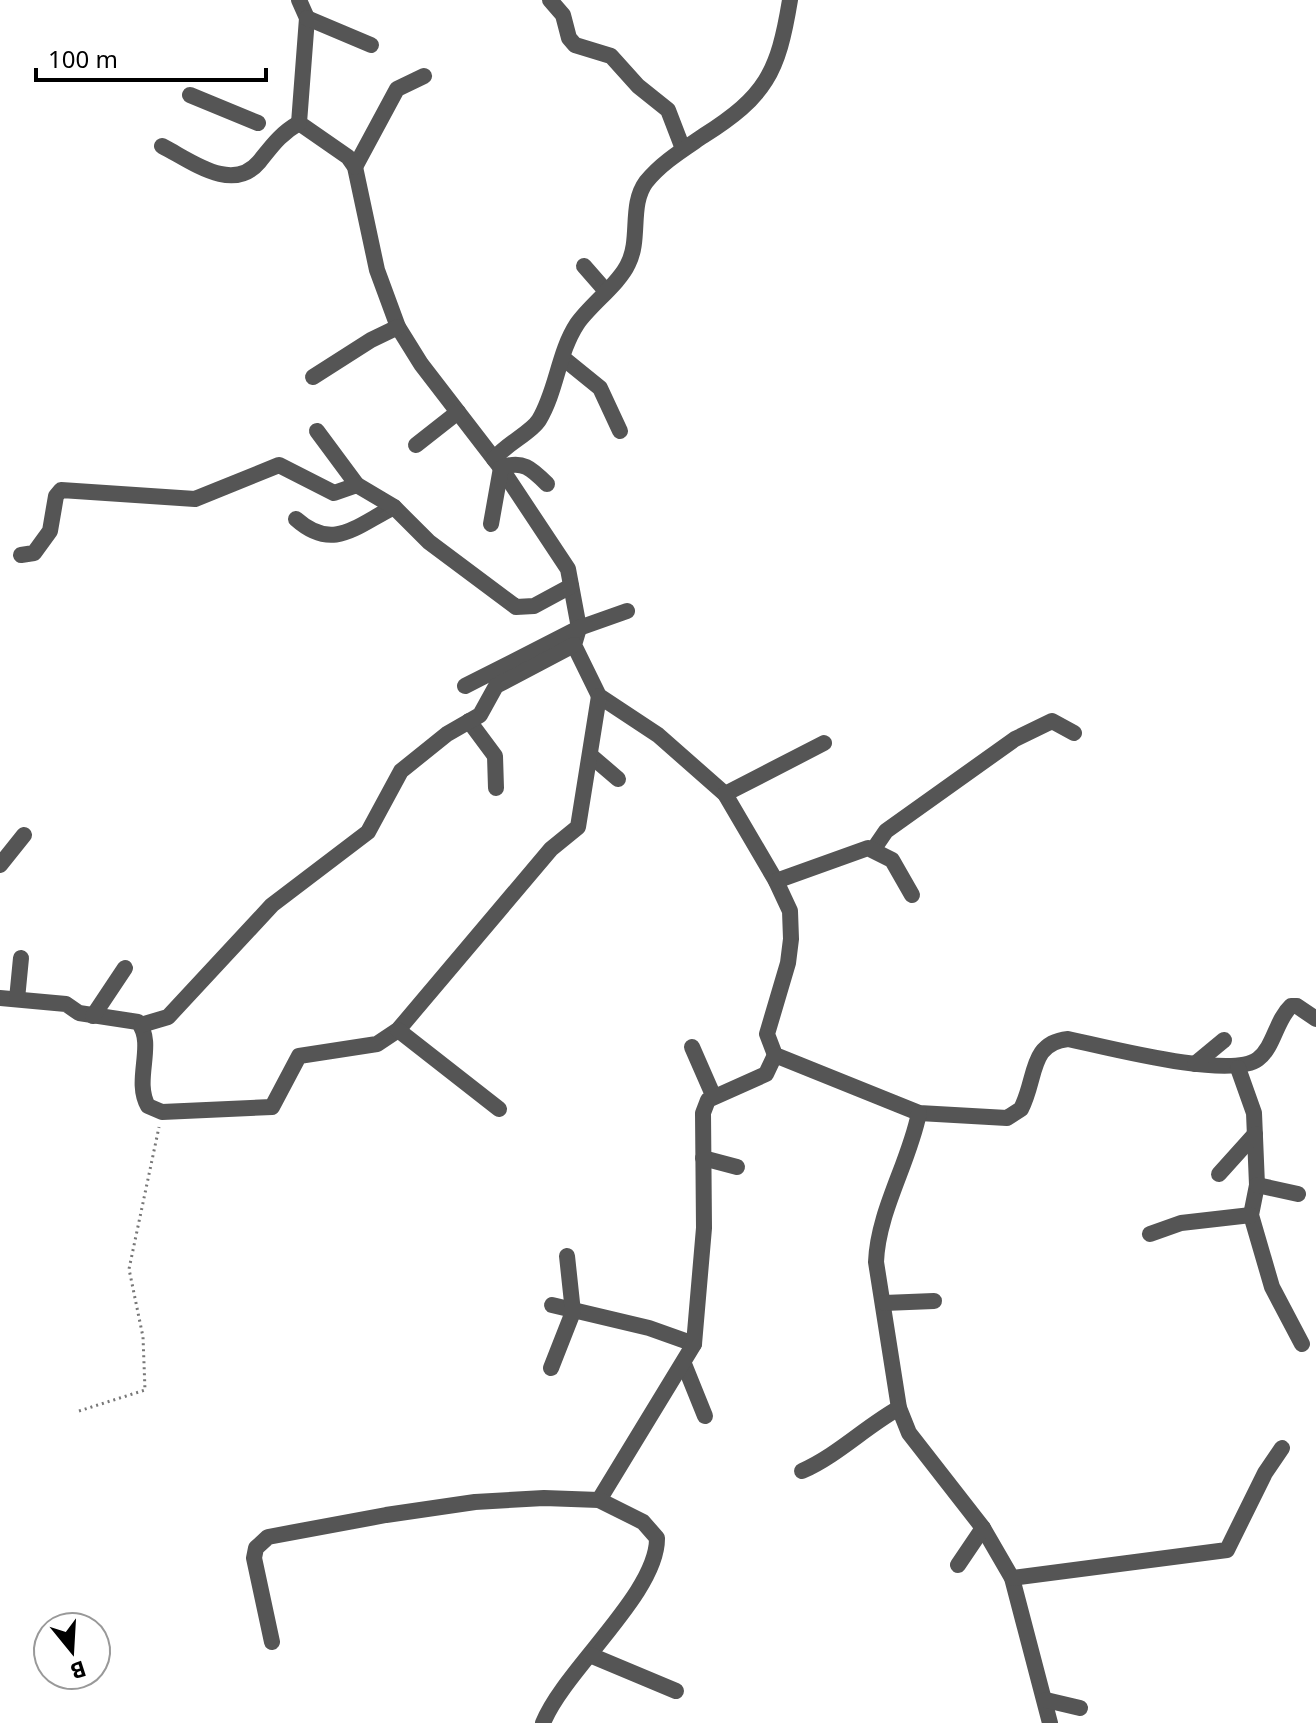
<svg xmlns="http://www.w3.org/2000/svg" width="1316" height="1723" font-family="'Noto Sans',sans-serif">
	<rect width="100%" height="100%" fill="#fff"/>
	<g fill="none" stroke-linecap="round" stroke-linejoin="round">
		<polyline stroke="#777" stroke-width="3" stroke-dasharray="2 4" stroke-linecap="butt" points="79,1411 145,1390 143,1337 129,1269 159,1127"/>
		<g stroke="#555" stroke-width="16">
			<path d="M299 0 307 18 299 123 348 157 355 167 377 270 398 327 421 364 501 468 568 569 579 628 574 645 599 696 658 735 725 794 776 881 790 911 791 939 788 963 767 1034 775 1055 919 1113 1007 1118 1021 1109C1037 1078 1029 1043 1068 1039 1106 1047 1231 1080 1258 1059 1274 1047 1276 1020 1291 1006H1297L1316 1019"/>
			<polyline points="550,0 563,15 569,38 575,45 611,56 638,86 668,110 683,149"/>
			<polyline points="307,18 371,45"/>
			<polyline points="190,95 258,123"/>
			<path d="M162 146C190 160 232 194 259 162 272 146 280 134 299 123"/>
			<polyline points="355,167 397,89 424,76"/>
			<polyline points="584,266 605,290"/>
			<polyline points="563,358 600,388 620,431"/>
			<polyline points="313,377 371,340 398,327"/>
			<polyline points="317,431 357,485"/>
			<polyline points="416,445 458,412"/>
			<path d="M494 459C507 443 531 433 539 420 557 390 558 353 577 324 590 305 619 284 628 264 641 239 629 205 646 182 661 163 684 149 703 136 766 96 778 73 790 0"/>
			<path d="M296 519C333 552 356 526 394 507"/>
			<path d="M491 524 501 468C522 459 532 469 547 484"/>
			<polyline points="21,555 34,553 50,531 56,496 61,490 195,499 279,465 334,493 357,485 394,507 429,542 516,607 534,606 571,586"/>
			<polyline points="465,686 579,628 627,611"/>
			<polyline points="469,721 495,756 496,788"/>
			<polyline points="590,755 618,779"/>
			<polyline points="725,794 824,743"/>
			<polyline points="873,850 886,831 1015,739 1052,721 1074,733"/>
			<polyline points="0,865 24,835"/>
			<polyline points="776,881 868,848 892,860 912,895"/>
			<path d="M0 998 66 1004 79 1013 138 1022C156 1044 133 1080 148 1106L162 1112 272 1107 299 1056 377 1044 398 1030 551 849 578 827 599 696"/>
			<polyline points="17,999 21,958"/>
			<polyline points="93,1016 125,968"/>
			<polyline points="141,1025 168,1017 272,905 368,832 401,771 447,734 480,715 496,686 574,645"/>
			<polyline points="398,1030 499,1109"/>
			<polyline points="692,1047 713,1095"/>
			<polyline points="1195,1064 1224,1040"/>
			<polyline points="1238,1068 1254,1113 1257,1185 1251,1215 1272,1287 1302,1344"/>
			<path d="M919 1113C909 1163 878 1211 876 1262L899 1408 909 1433 983 1528 1012 1578 1050 1723"/>
			<polyline points="703,1158 737,1167"/>
			<polyline points="1219,1174 1255,1134"/>
			<polyline points="1257,1185 1298,1194"/>
			<polyline points="1150,1234 1181,1223 1251,1215"/>
			<polyline points="884,1303 934,1301"/>
			<polyline points="552,1305 649,1328 694,1344"/>
			<polyline points="684,1364 705,1416"/>
			<polyline points="551,1368 573,1312 567,1256"/>
			<path d="M802 1471C838 1455 865 1427 899 1408"/>
			<polyline points="599,1500 694,1344 704,1228 703,1113 708,1100 766,1074 775,1055"/>
			<polyline points="958,1565 983,1528"/>
			<polyline points="1012,1578 1227,1550 1265,1473 1282,1448"/>
			<path d="M272 1642 254 1558 256 1548 268 1537 386 1515 475 1502 544 1498 599 1500 643 1522 657 1538C658 1593 564 1670 543 1723"/>
			<polyline points="590,1655 676,1691"/>
			<polyline points="1046,1700 1080,1708"/>
		</g>
	</g>
	<g transform="translate(72 1651) rotate(162)"><circle r="38" fill="#ffffff" stroke="#999999" stroke-width="2"/>
	<path d="M0-6L14 30L0 20L-14 30Z" fill="#000000"/>
	<text y="-12" font-size="22" font-weight="bold" text-anchor="middle" fill="#000000">B</text>
	</g>
	<path d="M36 68v12h230v-12" fill="none" stroke="#000000" stroke-width="4"/>
	<text x="48" y="68" font-size="24" fill="#000000" stroke="#ffffff" stroke-width="6" paint-order="stroke">100 m</text>
</svg>
